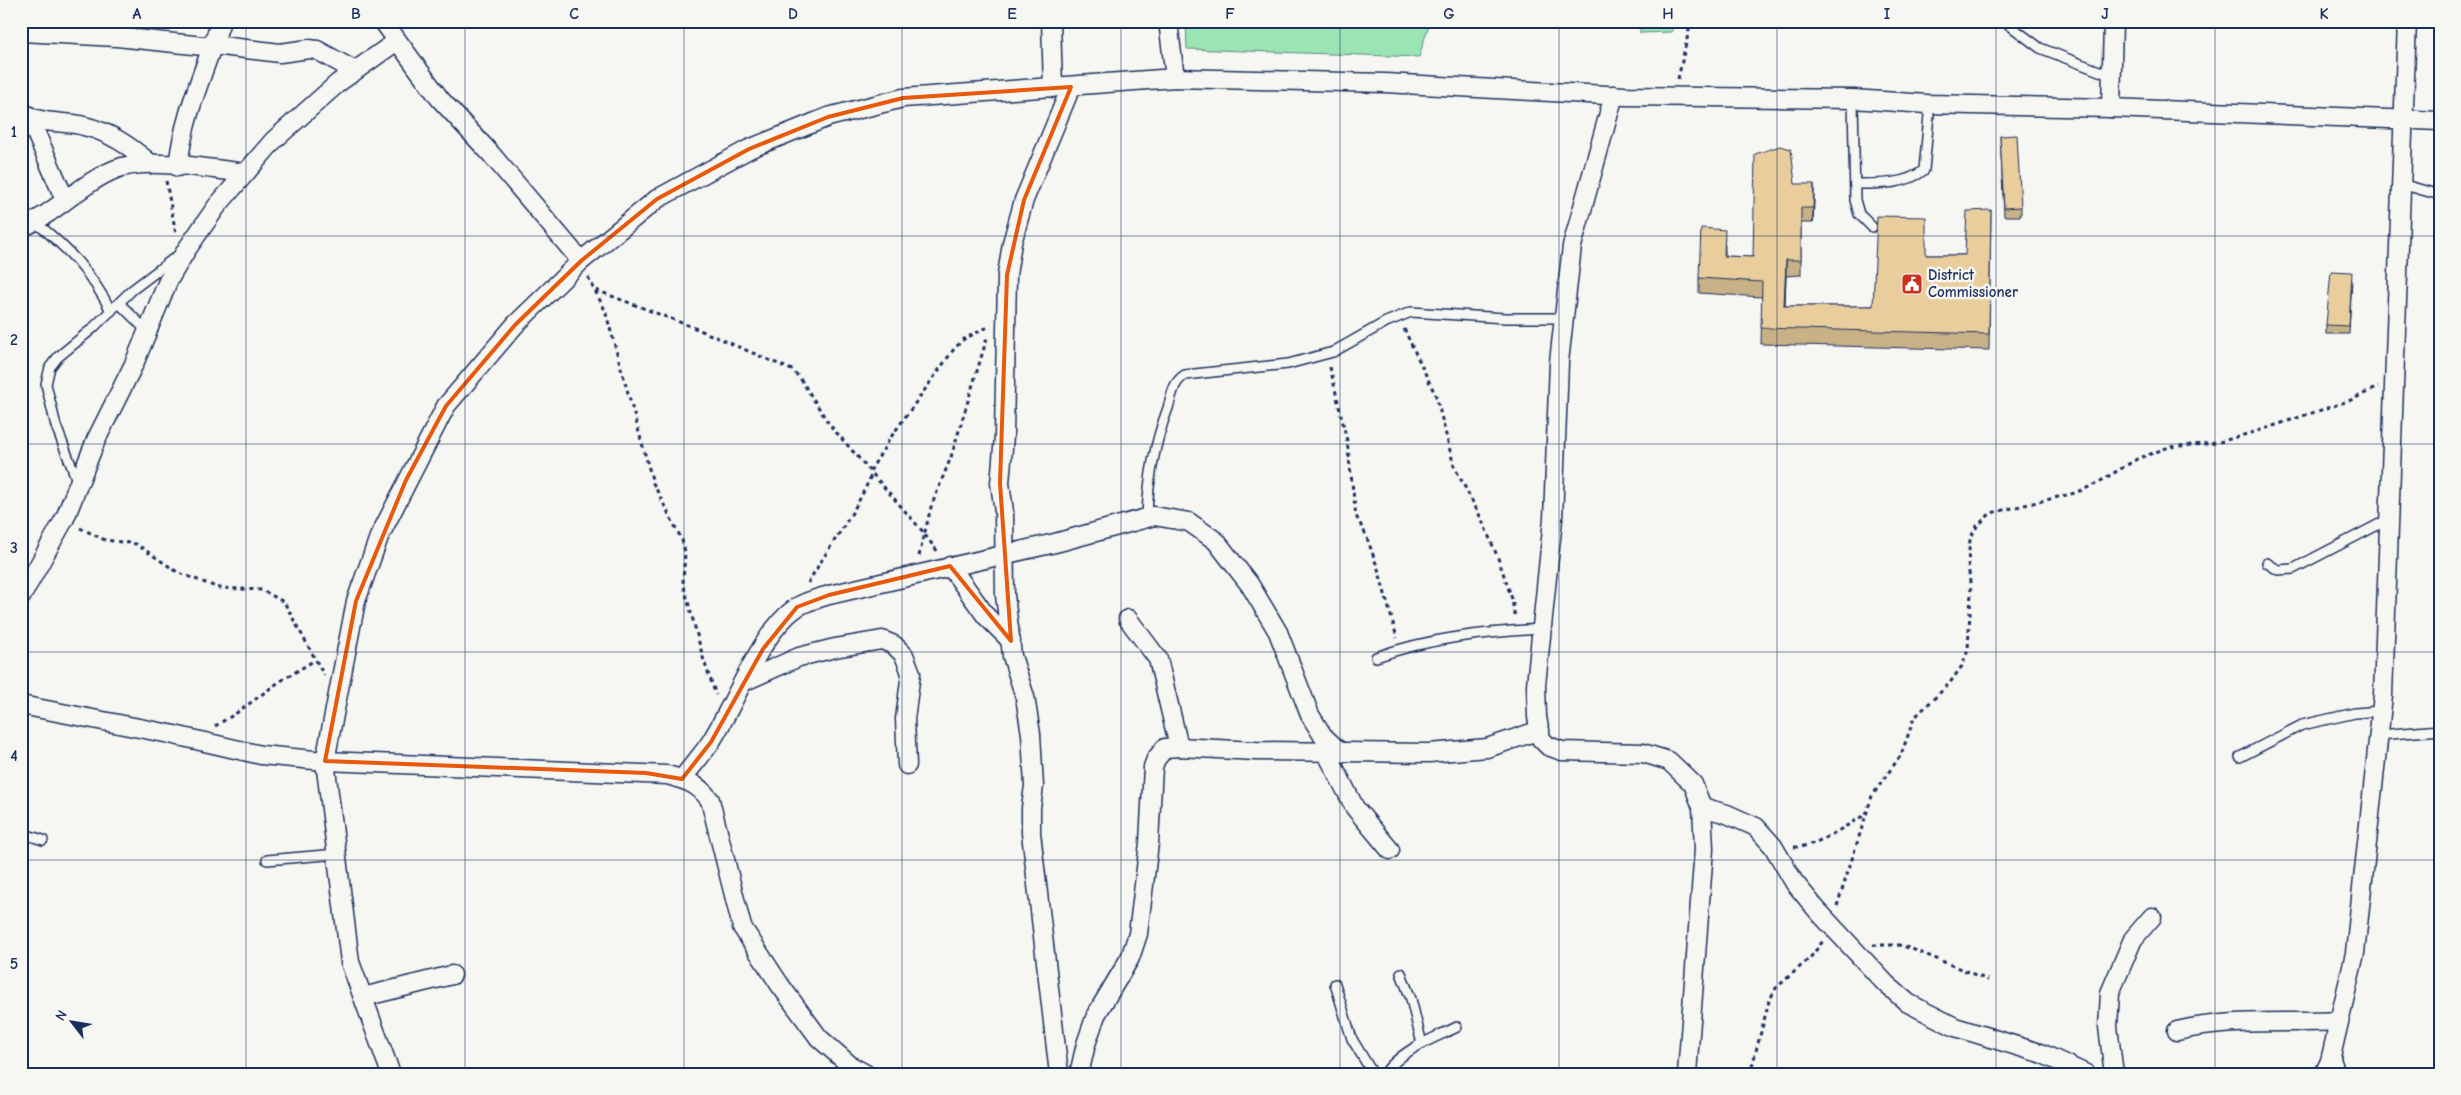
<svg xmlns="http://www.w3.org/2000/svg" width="2461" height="1095" font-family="'Comic Neue',sans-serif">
	<rect width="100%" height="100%" fill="#f6f6f2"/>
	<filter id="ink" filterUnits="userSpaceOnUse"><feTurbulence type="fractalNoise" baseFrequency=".02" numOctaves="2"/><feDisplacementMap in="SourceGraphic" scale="10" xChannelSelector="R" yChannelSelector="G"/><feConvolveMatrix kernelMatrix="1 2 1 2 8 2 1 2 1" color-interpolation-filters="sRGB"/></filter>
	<g filter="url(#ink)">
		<g fill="#9be4b3" stroke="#5b8a88">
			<polygon points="1186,21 1430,21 1419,57 1187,49"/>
			<polygon points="1640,21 1672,21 1672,32 1640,33"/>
		</g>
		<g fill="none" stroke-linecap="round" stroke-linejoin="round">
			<g stroke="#1b2f5e" stroke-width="12">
				<g id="lane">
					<polyline points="2004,21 2040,48 2112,76"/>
					<polyline points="1853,99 1855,200 1859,214 1872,227"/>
					<path d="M1855 184C1877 184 1906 185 1924 170L1929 115 1927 104"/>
					<polyline points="2401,184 2440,195"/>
					<path d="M35 222C68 248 92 274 111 311"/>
					<polyline points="119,303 148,332"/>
					<polyline points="78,483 56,426 46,384 50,367 58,357 92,329 132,290 177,256"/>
					<path d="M1147 518C1148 478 1154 445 1168 408 1172 395 1173 382 1185 375L1288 364 1333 352 1386 322 1411 312 1505 318H1564"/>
					<polyline points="2267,563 2278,570 2293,569 2389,519"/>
					<path d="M1376 657C1429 638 1486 632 1541 629"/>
					<polyline points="2379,735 2440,730"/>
					<polyline points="2240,757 2302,725 2355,713 2381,711"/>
					<polyline points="21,833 43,840"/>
					<polyline points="267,860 337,854"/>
					<polyline points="1401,973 1411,999 1422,1044"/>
					<polyline points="1335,984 1352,1039 1373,1074"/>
					<polyline points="2334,1054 2341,1074"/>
					<path d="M1384 1074C1403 1049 1430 1040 1457 1027"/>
				</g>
			</g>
			<g stroke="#1b2f5e" stroke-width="21">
				<g id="street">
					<polyline points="383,21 440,99 491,154 581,261"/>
					<polyline points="1051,21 1053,88"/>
					<polyline points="1168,21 1175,78"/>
					<polyline points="21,32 117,37 213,47"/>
					<polyline points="213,45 280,53 309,49 317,50 355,71"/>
					<polyline points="1614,95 1572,246 1559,362 1553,519 1536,685 1537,717 1541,739 1548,746 1562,751 1643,753 1669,761 1693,784 1702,807 1704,849 1687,1074"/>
					<polyline points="2111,108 2113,21"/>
					<path d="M21 110C37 126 63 120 84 126 110 132 131 147 151 164"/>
					<polyline points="29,117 65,200"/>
					<path d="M178 167C183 116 205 70 221 21"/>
					<path d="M21 228C55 214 81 183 116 169 147 157 211 169 245 173"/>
					<polyline points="950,566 986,616 1011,641"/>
					<polyline points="21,597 65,518 96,440 134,364 168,281 187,249 217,206 274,140 338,83 397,41"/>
					<polyline points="1128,619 1158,659 1179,747"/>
					<polyline points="743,682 799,657 835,648 882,640 894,645 904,655 911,673 905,719 907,765"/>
					<path d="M21 705 170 734 261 755 325 761 667 775C688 781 697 783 710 800L742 927 780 985 819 1038 851 1066 866 1074"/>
					<polyline points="1326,752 1355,808 1390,850"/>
					<path d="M682 779C691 767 702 755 710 743 735 705 759 633 797 607 806 601 819 598 829 595L1055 543 1154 516 1189 522 1216 541 1250 585 1278 632 1310 715 1323 736 1341 753"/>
					<polyline points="1702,807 1727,814 1756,827 1773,846 1794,882 1817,910 1886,984 1908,1003 1955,1027 2043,1054 2086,1074"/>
					<polyline points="363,997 452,975"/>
					<path d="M2177 1031C2230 1018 2285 1024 2339 1021"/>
					<polyline points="391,1074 350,962 325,761 356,601 379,537 446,406 515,325 581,261 657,199 749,149 828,117 903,98 1175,78 1385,83 1625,96 1853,99 1927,104 2111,108 2440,121"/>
					<polyline points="1059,1074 1031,833 1031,808 1034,786 1031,734 1025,697 1012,656 1009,628 1005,595 1004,512 1000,483 1004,436 1007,275 1012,243 1024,200 1071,87"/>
					<polyline points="1079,1074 1086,1044 1096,1015 1130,958 1138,934 1149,843 1153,767 1156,759 1165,748 1179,747 1256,751 1429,753 1487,748 1540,730"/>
					<polyline points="2114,1074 2108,1027 2110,993 2133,939 2152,917"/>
					<polyline points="2324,1074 2330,1061 2355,953 2383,695 2407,21"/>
				</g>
			</g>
			<g stroke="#1b2f5e" stroke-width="3" stroke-dasharray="4 4" stroke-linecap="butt">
				<polyline points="1678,79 1691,21"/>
				<polyline points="166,181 176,234"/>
				<polyline points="588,277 605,310 653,483 682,540 685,552 683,583 704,661 716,695"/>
				<polyline points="596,290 695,328 792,370 800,378 829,424 925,534"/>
				<polyline points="1404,329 1436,396 1454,466 1481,518 1498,558 1512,599 1515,618"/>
				<polyline points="1330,367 1347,441 1356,516 1366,535 1379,572 1397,638"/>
				<polyline points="870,471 891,437 954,349 964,339 988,327"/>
				<polyline points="80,528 105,540 136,544 179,573 219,588 262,590 284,602 324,675"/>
				<polyline points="925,535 938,552"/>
				<polyline points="919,556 931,507 951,457 987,338"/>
				<path d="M808 583C829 546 856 513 872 473"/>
				<polyline points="215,726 235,714 279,682 315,660"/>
				<path d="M1794 847C1816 848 1847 824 1867 814"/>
				<polyline points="1837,906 1872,796 1901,755 1914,718 1949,684 1962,666 1968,650 1971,592 1968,563 1970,539 1977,526 1991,513 2075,493 2094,485 2137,459 2169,447 2216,443 2264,429 2351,400 2378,387"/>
				<polyline points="1873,945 1899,945 1912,949 1988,980"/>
				<polyline points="1750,1074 1769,1001 1776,988 1810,958 1823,941"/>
			</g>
			<use href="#lane" stroke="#f6f6f2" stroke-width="9"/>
			<use href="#street" stroke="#f6f6f2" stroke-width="18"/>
		</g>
		<g fill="#c8b087" stroke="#1b2f5e">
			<polygon points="2000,136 2021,207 2021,216 2004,216"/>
			<polygon points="1795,184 1814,199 1813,223 1801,223 1801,275 1786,276 1785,306 1873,306 1926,255 1965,255 1991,210 1989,350 1761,344 1762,297 1699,293 1699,278 1725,245 1725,256 1753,257"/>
			<polygon points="2352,280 2349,334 2326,334 2326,325"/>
		</g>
		<g fill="#a3906e" stroke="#1b2f5e">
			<polygon points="1814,184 1814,199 1813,223 1813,208"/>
			<polygon points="1786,260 1786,276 1784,322 1784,306"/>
		</g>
		<g fill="#e9cd9d" stroke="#1b2f5e">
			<polygon points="2017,135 2021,207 2004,208 2000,136"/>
			<polygon points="1780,146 1791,149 1795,184 1814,184 1813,208 1801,208 1801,260 1786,260 1784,306 1873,306 1877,216 1926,217 1926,255 1965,255 1967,211 1991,210 1989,334 1761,328 1762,282 1699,278 1701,228 1725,230 1724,256 1753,257 1755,154"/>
			<polygon points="2331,271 2352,272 2349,326 2326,325"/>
		</g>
	</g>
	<path fill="none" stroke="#e8590c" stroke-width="4" stroke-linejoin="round" d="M1071 87 1024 200 1007 275 1000 483 1011 641 950 566 829 595 797 607 763 649 711 742 682 779 646 773 325 761 356 601 406 480 446 406 515 325 581 261 657 199 749 149 828 117 903 98Z"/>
	<path fill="none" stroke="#1b2f5e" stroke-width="1" stroke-opacity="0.55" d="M246 21V1074M465 21V1074M684 21V1074M902 21V1074M1121 21V1074M1340 21V1074M1559 21V1074M1777 21V1074M1996 21V1074M2215 21V1074M21 236H2440M21 444H2440M21 652H2440M21 860H2440"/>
	<defs>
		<g id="civic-square" transform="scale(1.125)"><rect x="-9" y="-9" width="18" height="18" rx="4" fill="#c8321e" stroke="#f6f6f2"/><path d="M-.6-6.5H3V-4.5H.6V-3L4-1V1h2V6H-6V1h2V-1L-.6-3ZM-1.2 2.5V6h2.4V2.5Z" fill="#fff"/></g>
	</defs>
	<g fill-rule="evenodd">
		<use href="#civic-square" x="1912" y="284"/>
	</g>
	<g text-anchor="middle" stroke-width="5" stroke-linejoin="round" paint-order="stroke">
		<g font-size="15" font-weight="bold" fill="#1b2f5e" stroke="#f6f6f2" text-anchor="start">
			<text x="1928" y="280">District<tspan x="1928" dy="17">Commissioner</tspan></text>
		</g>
	</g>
	<rect width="2461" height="1095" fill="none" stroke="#f6f6f2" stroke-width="55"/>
	<g transform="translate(72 1022) rotate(301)" stroke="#f6f6f2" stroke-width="4" paint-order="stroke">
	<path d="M0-4L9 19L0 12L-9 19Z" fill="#1b2f5e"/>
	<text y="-8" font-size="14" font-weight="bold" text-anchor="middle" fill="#1b2f5e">N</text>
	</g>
	<rect x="28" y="28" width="2406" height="1040" fill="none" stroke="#1b2f5e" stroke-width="2"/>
	<g font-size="16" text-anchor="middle" font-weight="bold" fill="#1b2f5e">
		<text x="137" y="19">A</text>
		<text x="356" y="19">B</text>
		<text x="574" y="19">C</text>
		<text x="793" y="19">D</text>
		<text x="1012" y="19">E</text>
		<text x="1230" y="19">F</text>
		<text x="1449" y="19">G</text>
		<text x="1668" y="19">H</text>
		<text x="1887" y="19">I</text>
		<text x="2105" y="19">J</text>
		<text x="2324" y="19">K</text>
		<text x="14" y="137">1</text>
		<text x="14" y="345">2</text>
		<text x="14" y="553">3</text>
		<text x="14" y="761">4</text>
		<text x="14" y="969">5</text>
	</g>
</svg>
